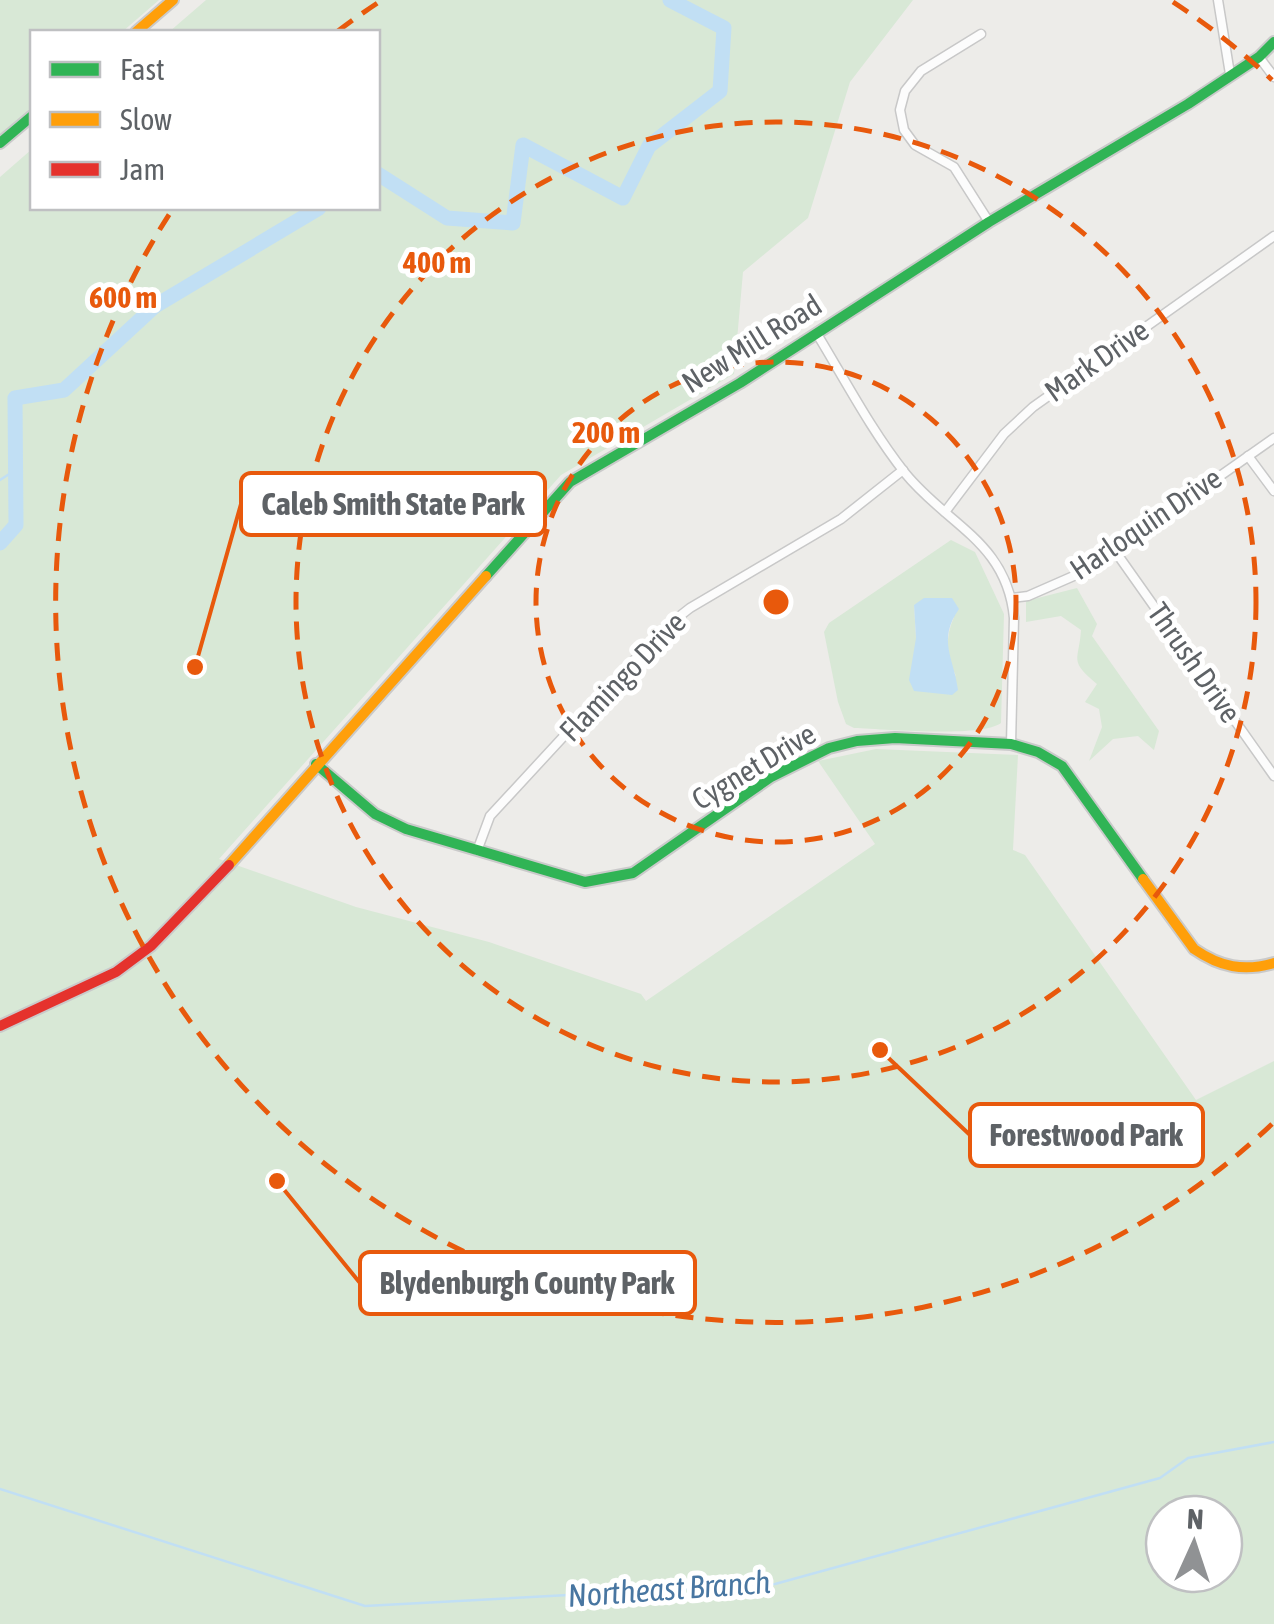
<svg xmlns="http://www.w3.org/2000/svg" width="1274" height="1624" font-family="'Asap Condensed',sans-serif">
	<rect width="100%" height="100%" fill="#edece9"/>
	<g fill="#d8e8d6" fill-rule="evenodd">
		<polygon points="0,0 159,0 122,32 32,32 32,111 0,138"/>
		<path d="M206 0H913L850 82 808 218 743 272 734 374 561 475 219 859 356 907 489 942 641 994 646 1001 875 844 818 761 876 749 1018 755 1013 850 1025 855 1196 1100 1274 1061V1624H0V177L32 149V208H378V32H169ZM1164 1514H1224V1574H1164Z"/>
		<path d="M951 540 975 552 1004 614 1001 723C980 738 884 729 854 728L846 724 838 702 824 632 829 623ZM935 598 942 599 954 617C945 637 946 656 956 676L916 638 914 605Z"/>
		<path d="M1077 588 1097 624 1092 636 1159 731 1154 750 1138 736 1113 739 1089 761 1102 727 1099 709 1085 702 1097 684C1068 660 1079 661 1081 630L1061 616 1026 622V601Z"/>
	</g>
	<path fill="#c1dff4" d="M924 598H952L959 609C937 640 954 658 958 690L952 695 914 691 909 680 916 638 914 605Z"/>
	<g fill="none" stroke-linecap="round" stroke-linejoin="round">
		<g stroke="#c1dff4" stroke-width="2.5">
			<polyline points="0,480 14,471"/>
			<polyline points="0,1489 365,1606 775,1584 1160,1478 1188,1458 1274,1442"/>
		</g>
		<g stroke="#c1dff4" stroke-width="15">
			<polyline points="378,174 447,218 513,223 523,145 623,198 649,146 720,91 724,28 670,0"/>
			<polyline points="0,543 16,525 15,398 64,390 155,306 319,208"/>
		</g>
		<g stroke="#c8c8c8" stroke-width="11">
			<g id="street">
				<polyline points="1218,0 1230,74"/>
				<polyline points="981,34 921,71 905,91 900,110 904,130 915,145 954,167 989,222"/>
				<polyline points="1259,57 1274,77"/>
				<path d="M817 334C845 380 871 430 905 473 947 525 1007 542 1014 618L1011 744"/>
				<polyline points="1248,456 1274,491"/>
				<polyline points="945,512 1004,434 1033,407 1274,236"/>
				<polyline points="1115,551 1274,776"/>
				<polyline points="1012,598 1028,596 1085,571 1274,438"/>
				<polyline points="477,851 490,816 662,630 690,608 841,519 903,470"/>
			</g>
		</g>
		<g stroke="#cacaca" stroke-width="14">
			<g id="fast">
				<polyline points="0,143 32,116"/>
				<polyline points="486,576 570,482 740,383 989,222 1188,104 1259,57 1274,42"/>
				<polyline points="316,764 375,814 406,829 585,882 633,873 771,777 829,748 857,741 895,738 1011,744 1038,752 1062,766 1143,879"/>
			</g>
		</g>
		<g stroke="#cacaca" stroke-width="14">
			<g id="slow">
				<polyline points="136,32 173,0"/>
				<polyline points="229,865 486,576"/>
				<path d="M1143 879 1194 949C1220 967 1244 972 1274 963"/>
			</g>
		</g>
		<g stroke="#cacaca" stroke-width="14">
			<polyline id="jam" points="0,1026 116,972 151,946 229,865"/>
		</g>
		<use href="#street" stroke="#fcfcfc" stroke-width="8"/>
		<use href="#fast" stroke="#30b455" stroke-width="10"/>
		<use href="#slow" stroke="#ff9f0a" stroke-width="10"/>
		<use href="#jam" stroke="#e5322d" stroke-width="10"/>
	</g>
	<g fill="none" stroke="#e8590c" stroke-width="5" stroke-dasharray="18 12">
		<circle cx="776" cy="602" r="240"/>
		<circle cx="776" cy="602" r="480"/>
		<path d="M1272 1124A720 720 0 0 1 172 210M338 31A720 720 0 0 1 379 2M1173 2A720 720 0 0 1 1272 80"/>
	</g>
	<g text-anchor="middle" stroke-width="10" stroke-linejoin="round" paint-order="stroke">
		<g font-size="30" fill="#5e6266" stroke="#fff">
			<text transform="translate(752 344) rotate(-32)" y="10">New Mill Road</text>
			<text transform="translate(1097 361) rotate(-35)" y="10">Mark Drive</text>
			<text transform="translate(1146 524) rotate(-34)" y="10">Harloquin Drive</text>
			<text transform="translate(1194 663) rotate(55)" y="10">Thrush Drive</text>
			<text transform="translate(623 677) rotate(-46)" y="10">Flamingo Drive</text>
			<text transform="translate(754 767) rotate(-31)" y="10">Cygnet Drive</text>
		</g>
		<g font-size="32" font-style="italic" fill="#4876a1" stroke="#fff">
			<text transform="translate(669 1589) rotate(-4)" y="11">Northeast Branch</text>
		</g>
	</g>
	<circle cx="776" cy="602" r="15" fill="#e8590c" stroke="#fff" stroke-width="5"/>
	<g font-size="30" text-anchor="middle" font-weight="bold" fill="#e8590c" stroke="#fff" stroke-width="10" stroke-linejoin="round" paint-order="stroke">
		<text x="437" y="273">400 m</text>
		<text x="123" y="308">600 m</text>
		<text x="606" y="443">200 m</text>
	</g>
	<path fill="none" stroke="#e8590c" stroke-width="4" d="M195 667L241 504M880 1050L970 1135M277 1181L360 1283"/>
	<g fill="#e8590c" stroke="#fff" stroke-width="4">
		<circle cx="195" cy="667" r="10"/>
		<circle cx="880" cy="1050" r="10"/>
		<circle cx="277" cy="1181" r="10"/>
	</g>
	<g fill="#fff" stroke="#e8590c" stroke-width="4">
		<rect x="241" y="473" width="304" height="62" rx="10"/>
		<rect x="970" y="1104" width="233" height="62" rx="10"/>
		<rect x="360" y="1252" width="335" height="62" rx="10"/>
	</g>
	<g font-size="32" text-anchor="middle" font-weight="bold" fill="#5e6266">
		<text x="393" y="515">Caleb Smith State Park</text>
		<text x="1086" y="1146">Forestwood Park</text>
		<text x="527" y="1294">Blydenburgh County Park</text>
	</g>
	<rect x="30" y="30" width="350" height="180" fill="#ffffff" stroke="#bfc0c2" stroke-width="2.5"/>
	<rect x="50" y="62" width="50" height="15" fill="#30b455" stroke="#bfc0c2" stroke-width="2.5"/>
	<text x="120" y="80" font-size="30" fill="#5e6266">Fast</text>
	<rect x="50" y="112" width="50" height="15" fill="#ff9f0a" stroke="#bfc0c2" stroke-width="2.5"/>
	<text x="120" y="130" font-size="30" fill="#5e6266">Slow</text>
	<rect x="50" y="162" width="50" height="15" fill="#e5322d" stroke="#bfc0c2" stroke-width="2.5"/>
	<text x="120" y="180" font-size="30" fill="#5e6266">Jam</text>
	<g transform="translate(1194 1544) rotate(3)"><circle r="48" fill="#ffffff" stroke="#bfc0c2" stroke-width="2.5"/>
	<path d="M0-8L18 38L0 25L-18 38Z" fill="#909294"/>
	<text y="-15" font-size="28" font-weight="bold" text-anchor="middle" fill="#5e6266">N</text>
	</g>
</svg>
